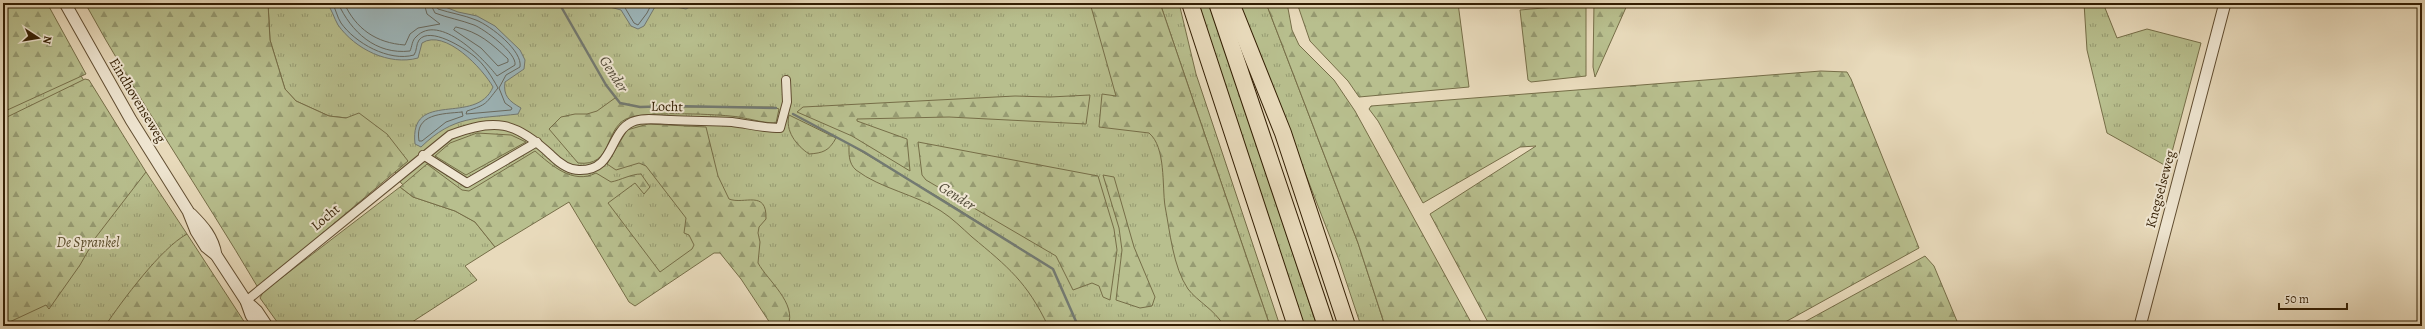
<svg xmlns="http://www.w3.org/2000/svg" width="2425" height="329" font-family="Alegreya,serif">
	<defs>
		<pattern id="grass-tufts" width="24" height="20" patternUnits="userSpaceOnUse"><rect width="24" height="20" fill="#b8bf8e"/><path d="M3 7l-1-3M5 7V3M7 7l1-3M15 17l-1-3M17 17v-4M19 17l1-3" fill="none" stroke="#969b72"/></pattern>
		<pattern id="forest-firs" width="22" height="20" patternUnits="userSpaceOnUse"><rect width="22" height="20" fill="#b8bf8e"/><path d="M5 1l3.5 6h-7zM16 11l3.5 6h-7z" fill="#969b72"/></pattern>
	</defs>
	<rect width="100%" height="100%" fill="#e8dabb"/>
	<filter id="stains"><feTurbulence type="fractalNoise" baseFrequency=".005" numOctaves="4"/><feColorMatrix values="0 0 0 0 .2 0 0 0 0 .09 0 0 0 0 .02 0 0 0 .5 -.17"/></filter>
	<radialGradient id="worn" r=".72"><stop offset=".6" stop-color="#630" stop-opacity="0"/><stop offset="1" stop-color="#630" stop-opacity=".3"/></radialGradient>
	<g fill="url(#grass-tufts)" stroke="#766e48">
		<polygon points="3,3 65,51 144,174 146,172 187,234 184,236 242,326 3,326"/>
		<polygon points="268,3 1159,3 1239,326 775,326 744,278 721,251 714,252 635,304 570,200 476,219 414,194 401,183 393,168 347,118 329,116 296,101 285,89 270,40"/>
		<polygon points="1160,3 1179,3 1196,74 1280,326 1270,326"/>
		<polygon points="1194,3 1210,3 1317,326 1302,326"/>
		<polygon points="1239,3 1266,3 1358,243 1385,326 1361,326 1339,260"/>
		<polygon points="2084,3 2103,3 2117,38 2147,29 2201,43 2168,167 2107,133 2087,50"/>
		<polygon points="400,187 413,197 455,211 475,222 495,247 465,266 477,280 406,326 280,326 260,298 263,292"/>
	</g>
	<g fill="url(#forest-firs)" stroke="#766e48">
		<polygon points="3,3 47,3 86,74 3,112"/>
		<path d="M85 3H268L270 40 285 89 296 101 329 116 346 118 359 113 387 134 408 161 261 285 257 286C201 191 138 100 85 3Z"/>
		<path d="M1090 3H1160L1270 326H1224C1214 309 1198 302 1188 289 1173 267 1170 232 1165 206 1162 186 1166 147 1149 133L1099 127 1102 94 1116 96Z"/>
		<polygon points="1266,3 1287,3 1292,30 1299,45 1334,80 1355,111 1473,326 1385,326 1358,243"/>
		<polygon points="1297,3 1458,3 1469,87 1359,97 1348,81 1310,41"/>
		<polygon points="1556,3 1586,3 1586,76 1531,82 1528,80 1520,10 1555,7"/>
		<polygon points="1594,3 1628,3 1595,77 1593,67"/>
		<polygon points="1821,71 1847,72 1851,79 1919,248 1778,326 1490,326 1430,214 1536,146 1520,147 1423,203 1378,121 1369,109 1371,106"/>
		<polygon points="85,79 89,80 146,172 96,237 80,265 49,309 46,305 3,325 3,119"/>
		<polygon points="1090,95 1086,124 949,117 857,119 857,121 907,139 910,171 852,136 797,112 803,107 1015,96 1050,97"/>
		<path d="M615 98 620 103 640 107H773L779 109 776 123C760 123 746 117 730 116 711 114 641 111 626 119 604 130 613 167 578 163L549 129 561 117 575 114H587L597 111Z"/>
		<path d="M789 115 836 138C829 151 823 153 809 154 796 145 785 131 789 115Z"/>
		<path d="M648 124 706 127 718 176 729 199C744 205 767 189 766 219L759 227 758 233 760 242 758 263C768 281 797 303 788 326H772L741 279 720 253H714L635 306 629 302 569 202 495 247 475 222 455 211 413 197 400 187 427 164 462 190 469 191 535 151C551 165 573 185 596 173L611 182C621 180 631 174 641 174L650 187 644 194 635 183 608 203 660 272 692 249 694 245 689 235 684 233 686 218 646 166 639 163 616 170 607 164 627 130Z"/>
		<polygon points="477,133 511,135 526,142 466,175 435,156 450,143"/>
		<polygon points="918,142 1098,176 1114,229 1117,250 1110,300 1103,297 1099,286 1092,283 1073,290 1056,256 926,180 922,175"/>
		<path d="M849 144 945 201 1053 269 1078 326H1048C1027 282 1008 267 972 237 962 228 952 218 941 211 915 194 881 189 856 170 848 163 849 153 849 144Z"/>
		<polygon points="1103,175 1114,177 1134,247 1155,297 1152,306 1140,308 1116,300 1122,250 1119,228"/>
		<path d="M187 234 247 326H105C122 301 161 248 187 234Z"/>
		<polygon points="1925,256 1934,266 1959,326 1797,326"/>
	</g>
	<g fill="#9db7bc" stroke="#737a72">
		<path d="M327 3H435L458 12 477 16 495 26 520 50 525 60 524 69 505 82C503 96 509 101 521 108L518 114C476 119 454 115 421 147L415 144C409 88 476 127 493 87 483 69 445 28 422 43L418 58C389 66 355 49 338 25 334 18 332 10 327 3Z"/>
		<polygon points="595,3 697,3 686,9 661,4 656,5 644,26 638,29 631,26 621,10"/>
	</g>
	<g fill="none" stroke-linecap="round" stroke-linejoin="round">
		<g stroke="#686a60" stroke-width="1">
			<path d="M332 3C336 9 337 17 341 23 355 43 389 62 414 55 417 51 416 44 419 40 430 26 464 48 474 56 484 64 492 77 498 88 485 104 488 104 467 111L466 114 511 110 512 108 505 103 499 88 506 75 520 67C523 51 491 26 476 20 464 15 450 13 438 9L435 3"/>
			<path d="M338 3C351 32 376 55 410 51 412 47 412 40 416 37 439 12 484 59 497 76L515 65C517 53 484 29 474 25 461 20 448 18 435 13L430 3"/>
			<path d="M344 3C356 29 376 43 405 45L410 34 418 28 440 24 427 14 424 3"/>
			<polyline points="606,3 624,6 634,23 638,25 647,13 652,3"/>
			<path d="M456 27C479 32 491 43 508 59V62L498 66 481 48 454 30Z"/>
			<path d="M462 112 463 116 446 122 422 141H419C414 113 443 114 462 112Z"/>
		</g>
		<g stroke="#737a72" stroke-width="2.5">
			<polyline points="559,3 606,85 620,103 640,107 673,106 776,108"/>
			<polyline points="793,114 864,152 1053,269 1078,326"/>
		</g>
		<g stroke="#604d31" stroke-width="10">
			<g id="minor">
				<polyline points="423,155 467,183 537,142"/>
				<path d="M246 301 450 135C495 118 515 121 551 155 558 162 568 170 579 170 615 171 608 133 632 122 643 117 659 120 671 120 691 121 711 121 732 122 748 124 763 128 780 128L787 102 786 80"/>
			</g>
		</g>
		<g stroke="#604d31" stroke-width="13">
			<g id="tertiary">
				<polyline points="65,3 131,120 188,211 196,231 206,247 216,255 246,301 251,315 258,326"/>
				<path d="M191 214C203 226 213 237 216 255"/>
				<polyline points="246,301 257,311 267,326"/>
				<polyline points="2140,326 2225,3"/>
			</g>
		</g>
		<g stroke="#331e03" stroke-width="18">
			<g id="motorway">
				<polyline points="1190,3 1296,326"/>
				<polyline points="1217,3 1326,326"/>
				<polyline points="1231,3 1283,133 1347,326"/>
			</g>
		</g>
		<use href="#minor" stroke="#f0e7d3" stroke-width="8"/>
		<use href="#tertiary" stroke="#f0e7d3" stroke-width="11"/>
		<use href="#motorway" stroke="#e8dabb" stroke-width="16"/>
	</g>
	<g text-anchor="middle" stroke-width="4" stroke-linejoin="round" paint-order="stroke">
		<g font-size="14" fill="#331e03" stroke="#f0e7d3">
			<text transform="translate(138 100) rotate(59)" y="5">Eindhovenseweg</text>
			<text transform="translate(667 106) rotate(1)" y="5">Locht</text>
			<text transform="translate(2160 189) rotate(-75)" y="5">Knegselseweg</text>
			<text transform="translate(325 217) rotate(-40)" y="5">Locht</text>
		</g>
		<g font-size="14" font-style="italic" fill="#5b4e2d" stroke="#f0e7d3">
			<text x="88" y="247">De Sprankel</text>
		</g>
		<g font-size="15" font-style="italic" fill="#534c3a" stroke="#f0e7d3">
			<text transform="translate(614 74) rotate(57)" y="5">Gender</text>
			<text transform="translate(957 196) rotate(32)" y="5">Gender</text>
		</g>
	</g>
	<rect width="2425" height="329" fill="none" stroke="#e8dabb" stroke-width="16"/>
	<rect x="4" y="4" width="2417" height="321" fill="none" stroke="#331e03" stroke-width="2"/>
	<rect x="8" y="8" width="2409" height="313" fill="none" stroke="#331e03"/>
	<g transform="translate(38 38) rotate(102)" stroke="#f0e7d3" stroke-width="3" paint-order="stroke">
	<path d="M0-3L7 15L0 10L-7 15Z" fill="#331e03"/>
	<text y="-6" font-size="11" font-weight="bold" text-anchor="middle" fill="#331e03">N</text>
	</g>
	<path d="M2279 303v6h68v-6" fill="none" stroke="#331e03" stroke-width="2"/>
	<text x="2285" y="303" font-size="12" fill="#331e03" stroke="#f0e7d3" stroke-width="3" paint-order="stroke">50 m</text>
	<rect width="100%" height="100%" filter="url(#stains)"/>
	<rect width="100%" height="100%" fill="url(#worn)"/>
</svg>
